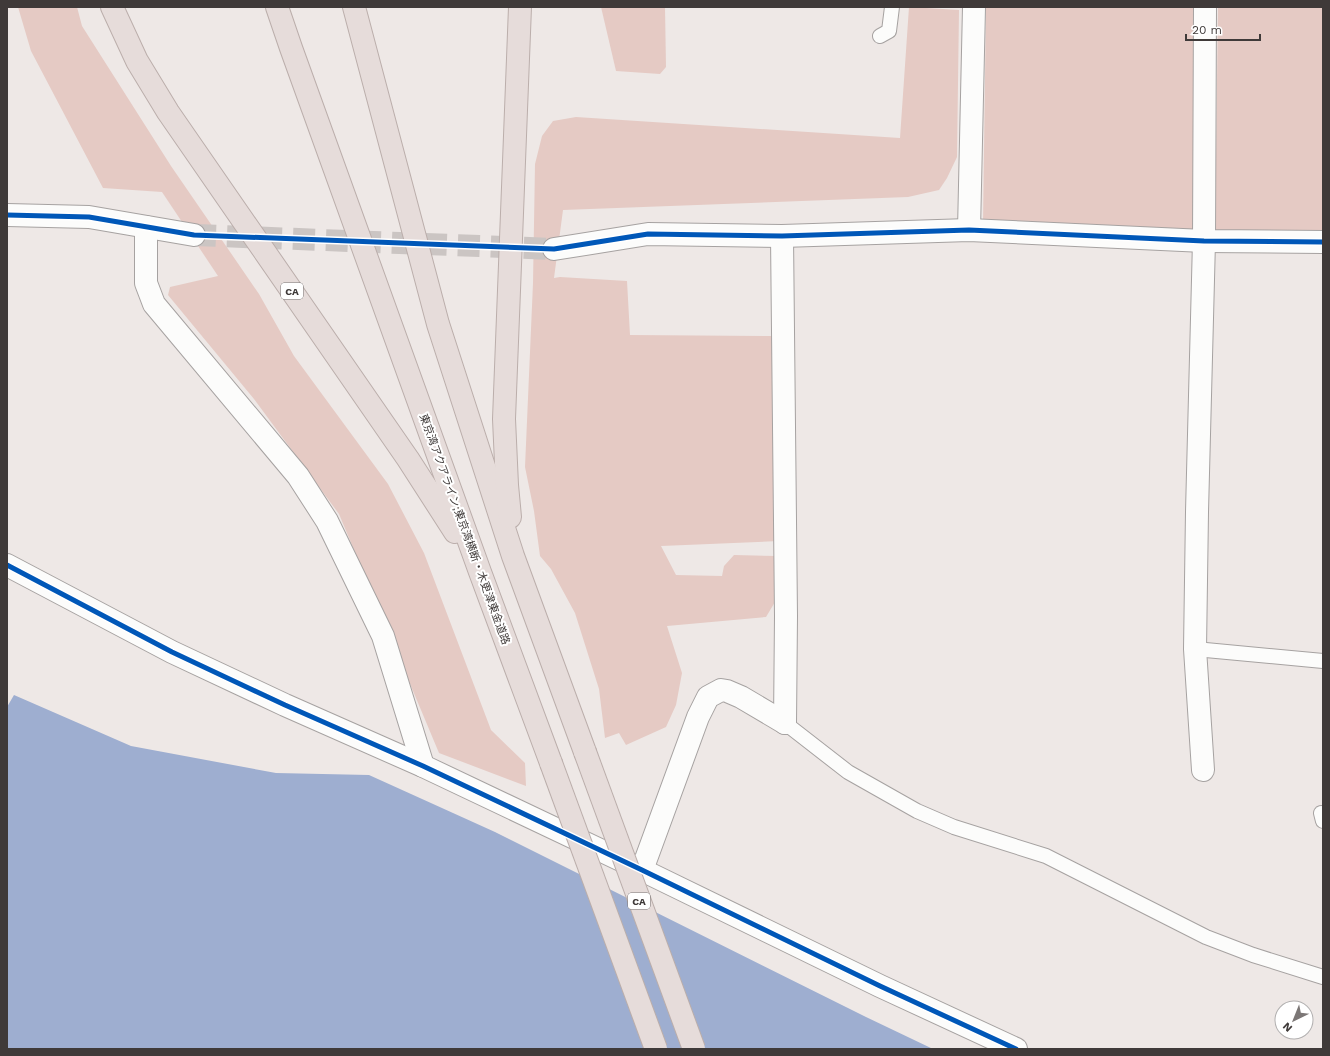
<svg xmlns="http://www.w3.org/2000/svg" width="1330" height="1056" font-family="'Work Sans','Noto Sans JP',sans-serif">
	<rect width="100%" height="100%" fill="#eee8e6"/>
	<g fill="#e5cac4">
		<polygon points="18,7 77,7 82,26 171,166 259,294 294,356 388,484 424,553 491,730 525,763 526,786 439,753 339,514 254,399 168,295 170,287 218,276 162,192 103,188 31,51"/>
		<polygon points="601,7 665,7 666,67 660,74 616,71"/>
		<polygon points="909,7 959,10 957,157 947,178 939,190 908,197 563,210 554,278 560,277 627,281 630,335 776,336 779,541 661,546 676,575 722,576 724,566 734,555 778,556 778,597 766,617 667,626 682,673 676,705 666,727 626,745 619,733 605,738 599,689 575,613 551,569 540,556 534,511 525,467 533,283 535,164 542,136 553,121 576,117 900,138"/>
		<polygon points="986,7 1198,7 1195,232 983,223"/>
		<polygon points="1218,7 1323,7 1323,230 1215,230"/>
	</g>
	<polygon fill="#9eaed0" points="14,695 131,746 276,773 369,775 495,832 866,1017 933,1049 7,1049 7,707"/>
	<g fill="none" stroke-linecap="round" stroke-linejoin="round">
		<polyline stroke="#cbc5c3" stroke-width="22" stroke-dasharray="22 11" stroke-linecap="butt" points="194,235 554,249"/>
		<g stroke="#a6a2a1" stroke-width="16">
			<g id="service">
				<polyline points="880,36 889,31 892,7"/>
				<polyline points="1195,649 1323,661"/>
				<polyline points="785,723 848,772 917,811 954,827 1046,856 1206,937 1253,955 1323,977"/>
				<polyline points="1321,813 1323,821"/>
			</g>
		</g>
		<g stroke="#a6a2a1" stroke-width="24">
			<g id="minor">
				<polyline points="7,215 89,217 194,235"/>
				<polyline points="146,227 146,283 154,304 298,476 327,521 383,636 423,766"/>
				<polyline points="969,230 974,7"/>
				<polyline points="782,236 786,616 785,723"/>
				<polyline points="554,249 648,234 782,236 969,230 1204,241 1323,242"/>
				<polyline points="1203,770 1195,649 1197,512 1204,241 1205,7"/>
				<polyline points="642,870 698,717 708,697 721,690 727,691 741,697 785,723"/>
			</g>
		</g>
		<g stroke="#a6a2a1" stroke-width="24">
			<polyline id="tertiary" points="7,565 172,652 285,705 423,766 642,870 880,986 1016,1049"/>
		</g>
		<g stroke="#bbaeab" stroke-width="24">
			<g id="motorway">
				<polyline points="112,7 137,61 168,112 408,459 455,532"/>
				<polyline points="277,7 291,48 480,572 551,763"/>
				<polyline points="354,7 438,324 513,556 585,752"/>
				<polyline points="510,517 507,485 504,419 520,7"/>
			</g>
		</g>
		<use href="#service" stroke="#fcfcfb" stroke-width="14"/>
		<use href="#minor" stroke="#fcfcfb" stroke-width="22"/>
		<use href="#tertiary" stroke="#fcfcfb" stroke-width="22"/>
		<use href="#motorway" stroke="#e6dcda" stroke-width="22"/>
		<g stroke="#bbaeab" stroke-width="24" stroke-linecap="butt">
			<g id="motorway-bridge">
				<polyline points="585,752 694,1049"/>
				<polyline points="551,763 656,1049"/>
			</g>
		</g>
		<use href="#motorway-bridge" stroke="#e6dcda" stroke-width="22"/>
		<g stroke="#fff" stroke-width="8">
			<g id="cycleway">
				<polyline points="7,215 89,217 194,235 554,249 648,234 782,236 969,230 1204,241 1323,242"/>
				<polyline points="7,565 172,652 285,705 423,766 642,870 880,986 1016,1049"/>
			</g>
		</g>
		<use href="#cycleway" stroke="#0057b8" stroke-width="5"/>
	</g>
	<g text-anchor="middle" stroke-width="4" stroke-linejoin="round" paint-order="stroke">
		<g fill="#fff" stroke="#797574" stroke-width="1">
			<rect x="281" y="283" width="22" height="16" rx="3"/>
			<rect x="628" y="893" width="22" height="16" rx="3"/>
		</g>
		<g font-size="10" font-weight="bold" fill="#3f3a39">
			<text x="292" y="295">CA</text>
			<text x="639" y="905">CA</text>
		</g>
		<g font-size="11" fill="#3f3a39" stroke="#fff">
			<text transform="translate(465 529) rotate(70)" y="4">東京湾アクアライン;東京湾横断・木更津東金道路</text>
		</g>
	</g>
	<rect width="1330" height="1056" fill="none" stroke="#3f3a39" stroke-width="16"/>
	<g transform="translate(1294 1020) rotate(223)"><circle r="19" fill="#ffffff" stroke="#b2b0b0"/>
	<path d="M0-3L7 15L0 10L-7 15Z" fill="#7c7776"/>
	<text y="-6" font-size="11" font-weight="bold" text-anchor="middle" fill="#3f3a39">N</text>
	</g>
	<path d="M1186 34v6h74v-6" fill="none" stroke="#3f3a39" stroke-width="2"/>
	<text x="1192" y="34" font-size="12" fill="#3f3a39" stroke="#ffffff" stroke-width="3" paint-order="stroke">20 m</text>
</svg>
